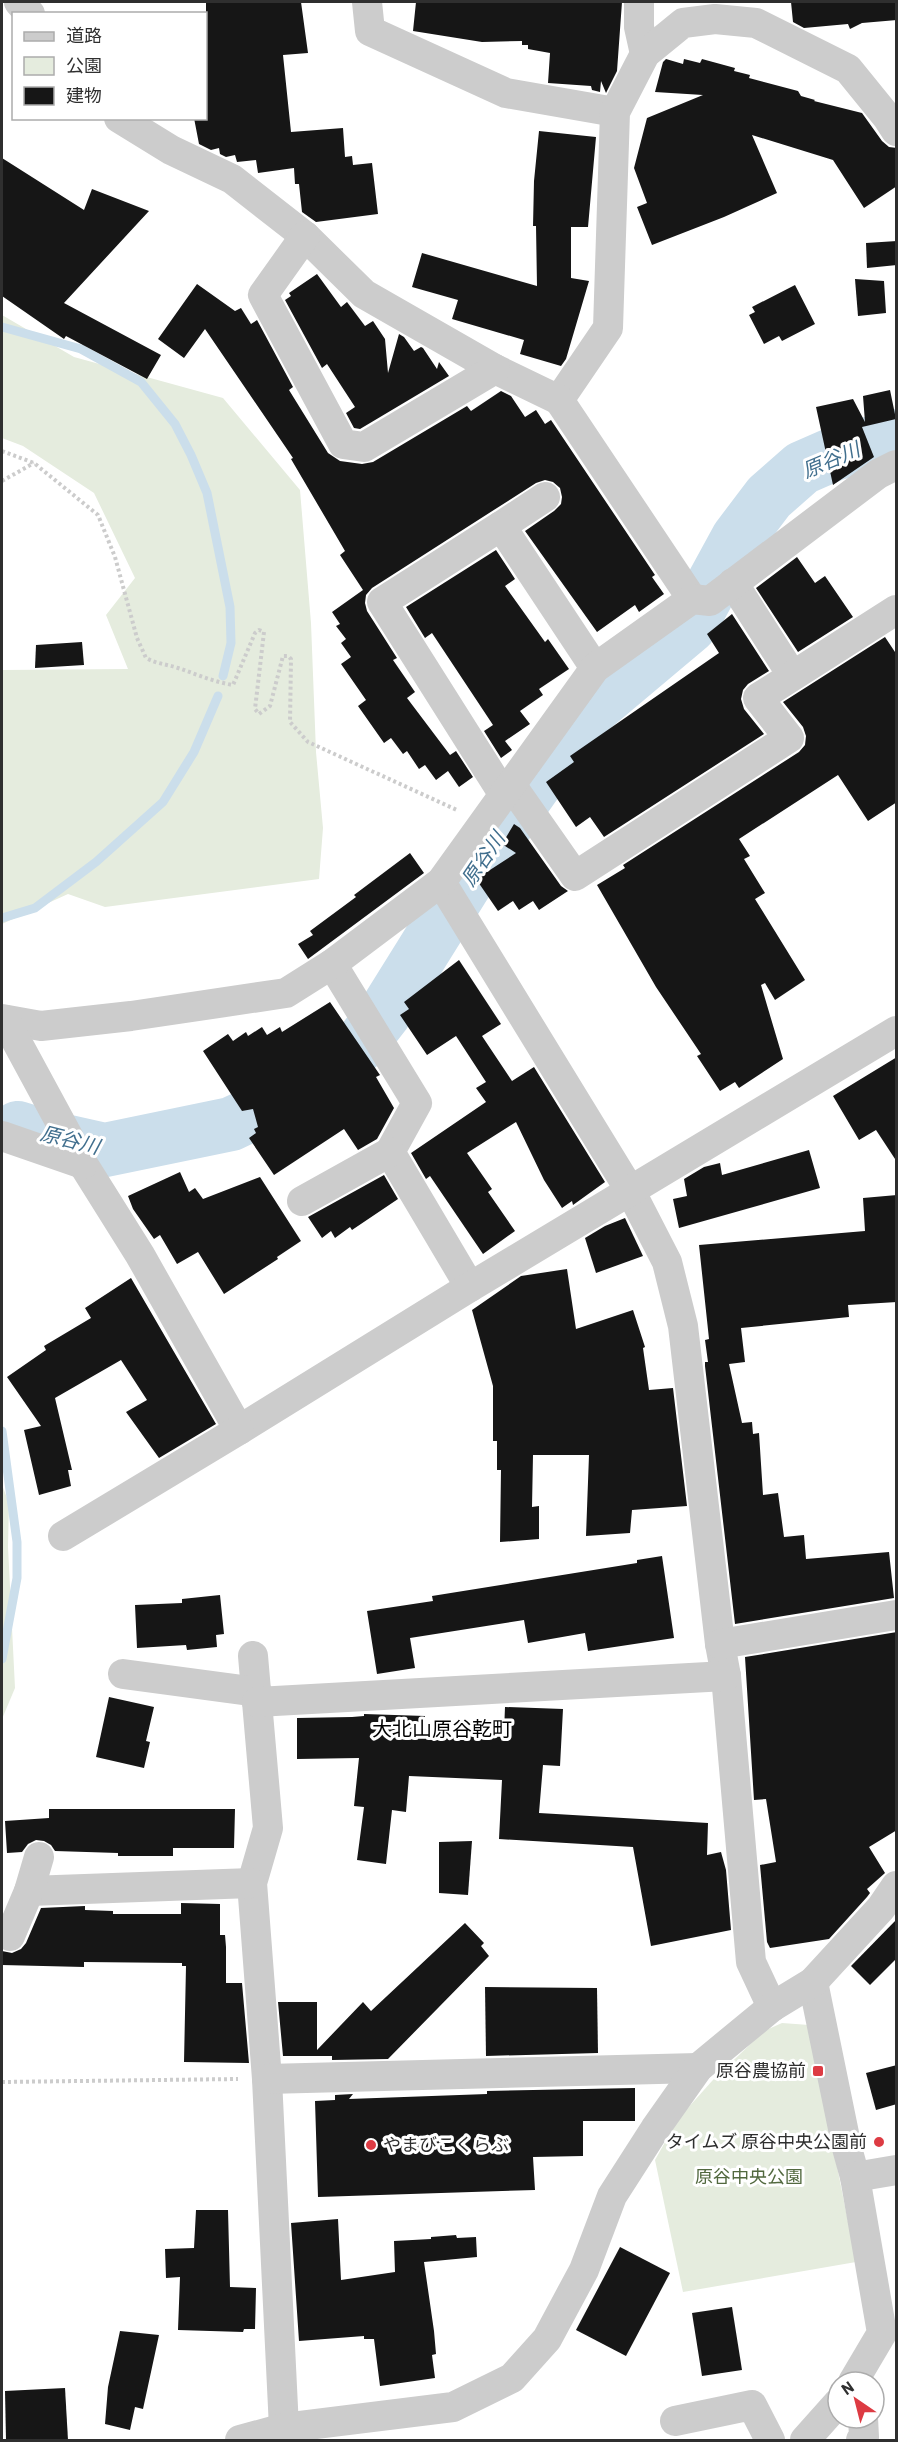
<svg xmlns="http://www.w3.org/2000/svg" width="898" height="2442" font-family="Barlow,'Noto Sans JP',sans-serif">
	<rect width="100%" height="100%" fill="#fff"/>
	<g fill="#e5ecde">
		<polygon points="2,315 74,357 223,398 300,490 311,623 316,752 323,828 319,879 105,907 68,894 2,924 2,670 128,669 106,615 135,578 94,493 23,446 2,438"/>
		<polygon points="2,1485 9,1503 8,1547 15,1688 2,1719"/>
		<polygon points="782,2023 809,2025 856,2262 683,2292 655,2160 678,2119 712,2081 764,2031"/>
	</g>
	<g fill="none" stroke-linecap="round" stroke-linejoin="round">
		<g stroke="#cbdeeb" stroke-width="9">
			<polyline points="2,327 81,349 141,382 175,424 191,455 207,493 230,607 231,643 223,676"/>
			<polyline points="2,918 35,908 96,862 163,802 194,752 218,696"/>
			<polyline points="2,1431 17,1542 17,1578 2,1659"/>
		</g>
		<polyline stroke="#cbdeeb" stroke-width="54" points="18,1128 47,1137 105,1150 231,1124 263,1109 359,1046 384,1014 470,876 583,716 690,626 738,538 769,497 802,468 834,454 896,436"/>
	</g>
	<g fill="#161616">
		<polygon points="206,2 301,2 308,53 283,55 291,132 343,128 345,157 352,156 353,165 372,163 378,214 316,222 302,212 299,184 295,184 294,168 258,173 256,160 237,162 235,155 226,157 220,154 219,148 211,150 199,144 194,118 206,118"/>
		<polygon points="416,2 622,2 617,71 606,93 601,81 600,92 592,90 591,86 548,83 550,53 528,49 528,45 522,45 522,41 482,42 413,31"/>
		<polygon points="791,2 897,2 897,20 862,23 850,29 848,24 804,28 793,22"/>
		<polygon points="666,59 683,64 684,59 700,63 702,59 735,68 734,71 750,75 749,78 798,91 801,96 815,100 814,101 862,113 882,141 889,147 897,148 897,186 864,208 833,160 752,135 777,193 724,217 652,245 637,207 647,203 634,168 647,118 703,95 655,92 663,62"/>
		<polygon points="539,131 596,137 588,227 571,227 571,278 589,281 566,359 561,366 520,354 524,340 452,319 458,300 412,287 422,253 537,286 536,226 533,226 534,181"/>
		<polygon points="2,158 84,210 92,189 149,211 64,303 161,355 147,379 66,336 64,339 2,296"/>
		<polygon points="897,241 897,265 867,268 866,243"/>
		<polygon points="317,274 341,307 347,302 365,326 373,321 385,339 388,373 399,334 404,337 414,351 421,347 423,348 437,369 439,362 449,376 360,429 354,428 346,413 355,407 327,364 322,368 285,300 291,296 289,293"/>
		<polygon points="855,279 884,281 886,313 858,316"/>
		<polygon points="197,284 235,311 241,308 251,324 257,320 293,387 289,390 328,453 340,461 362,464 373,462 467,406 471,411 501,391 511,396 525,417 536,410 545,424 551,420 655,575 652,577 664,594 639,612 635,605 597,632 525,531 554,511 561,504 562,497 560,488 553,482 545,480 536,483 372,588 366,595 365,603 367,611 397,658 393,660 415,692 407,698 450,755 456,751 473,777 459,787 448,771 436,780 425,765 419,769 407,751 403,754 391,738 384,743 358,706 366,700 341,664 351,657 341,643 346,639 336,626 340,624 332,612 363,590 340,555 345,551 291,459 293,458 205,329 184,358 158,339"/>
		<polygon points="795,285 815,324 782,341 779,336 764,344 749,315 755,312 752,307"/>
		<polygon points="890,390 896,419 862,427 874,457 833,485 816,407 853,399 865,422 863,396"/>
		<polygon points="496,550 515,579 505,586 545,642 548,639 569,669 539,689 543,695 520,711 530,724 505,741 512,750 501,758 484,731 493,725 432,633 425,638 406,607"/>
		<polygon points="797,557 815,583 825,576 853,617 798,652 756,588"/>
		<polygon points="732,614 769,671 748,684 743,690 741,699 744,709 764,734 604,837 590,817 576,827 546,782 574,762 570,756 719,653 707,634"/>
		<polygon points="885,637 897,655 897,802 868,821 838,775 739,839 750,856 744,859 765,893 755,899 805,980 775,1000 765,983 761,985 783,1059 739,1088 735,1082 720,1091 697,1056 701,1054 656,987 597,885 625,868 623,865 799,752 805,745 806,736 803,727 783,702"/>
		<polygon points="82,642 84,665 35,668 36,645"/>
		<polygon points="514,824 520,828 561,886 568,891 539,910 533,901 519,910 513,901 498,911 476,879 516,853 502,844"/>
		<polygon points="410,853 424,873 308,959 298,944 313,935 310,931 356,897 354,895"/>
		<polygon points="459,960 501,1024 482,1036 512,1081 534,1067 605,1182 573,1205 572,1201 562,1208 544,1180 516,1122 467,1153 492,1189 488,1192 515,1231 483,1254 430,1176 426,1179 411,1153 486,1102 476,1088 486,1082 456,1036 427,1055 400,1015 409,1009 404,1002"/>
		<polygon points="330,1002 380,1075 376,1077 394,1108 377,1139 358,1150 344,1129 274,1175 249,1138 256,1133 254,1129 258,1127 253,1109 242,1111 203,1051 228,1034 233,1041 246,1032 248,1036 262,1027 267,1035 280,1027 282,1032"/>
		<polygon points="897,1057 897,1162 876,1130 859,1140 833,1096"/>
		<polygon points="809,1150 820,1188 679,1228 673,1199 687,1196 684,1179 704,1167 720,1163 722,1175"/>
		<polygon points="180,1172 189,1192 195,1188 203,1199 260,1177 301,1241 277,1257 278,1259 224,1294 198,1252 177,1264 160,1235 154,1239 133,1209 128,1196"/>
		<polygon points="384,1175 398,1199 352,1230 350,1227 335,1238 331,1231 322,1238 308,1217"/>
		<polygon points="897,1195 897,1302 848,1305 849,1317 741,1328 745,1362 729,1364 742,1423 752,1422 753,1434 759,1433 763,1495 778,1493 784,1537 804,1535 806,1559 889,1552 894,1598 735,1624 705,1366 705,1362 708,1362 705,1340 709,1339 699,1245 865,1231 863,1198"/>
		<polygon points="625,1218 643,1256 596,1273 585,1238 605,1226"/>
		<polygon points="567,1269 576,1329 633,1310 645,1347 643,1348 649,1390 673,1388 687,1506 632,1510 630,1533 586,1536 589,1455 533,1455 532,1507 539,1506 539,1539 500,1542 501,1470 497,1470 497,1441 493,1441 493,1386 472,1310 521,1276"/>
		<polygon points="131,1278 216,1424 159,1458 126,1412 147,1400 121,1360 55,1398 72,1470 68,1470 71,1486 39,1495 24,1430 41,1426 7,1377 46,1350 44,1346 91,1318 85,1308"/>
		<polygon points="662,1556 674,1638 588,1651 585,1633 528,1643 524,1620 410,1638 415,1668 377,1674 367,1611 433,1601 432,1596 637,1563 637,1560"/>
		<polygon points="220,1595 224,1634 216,1635 217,1647 187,1650 186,1645 137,1648 135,1605 182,1603 182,1599"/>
		<polygon points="897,1632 897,1830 869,1847 885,1873 867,1889 870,1893 867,1897 829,1939 770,1948 767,1942 760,1865 776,1862 766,1799 754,1800 745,1657"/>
		<polygon points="109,1697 154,1707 146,1741 150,1742 144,1768 96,1757"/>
		<polygon points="505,1707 563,1709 560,1766 543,1765 539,1813 708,1823 707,1855 721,1852 726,1870 731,1930 651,1946 633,1847 499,1839 502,1780 409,1776 406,1812 392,1810 386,1864 357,1860 364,1807 354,1806 359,1758 297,1759 297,1718 352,1717 364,1716 364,1714 425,1716 425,1730 504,1732"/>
		<polygon points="49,1809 235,1809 234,1848 173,1848 173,1856 118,1856 118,1853 55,1851 51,1845 44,1841 36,1840 28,1844 22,1852 7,1853 5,1821 49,1818"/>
		<polygon points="472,1841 468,1895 439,1893 439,1842"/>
		<polygon points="181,1903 220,1904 220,1935 225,1935 226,1947 226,1983 242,1983 249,2063 184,2062 186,1966 182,1966 182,1963 84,1962 84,1967 2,1965 2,1951 12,1953 21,1949 26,1943 41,1908 85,1906 85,1910 113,1911 113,1914 181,1914"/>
		<polygon points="897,1919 897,1958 870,1985 851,1966"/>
		<polygon points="465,1923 484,1943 481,1946 489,1956 388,2059 332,2060 332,2056 283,2056 278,2002 317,2002 317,2050 363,2002 371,2011"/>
		<polygon points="485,1987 597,1988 598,2053 486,2056"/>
		<polygon points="897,2065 897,2104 876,2110 866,2073"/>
		<polygon points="635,2088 635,2121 583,2121 583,2156 533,2157 535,2190 318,2197 315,2101 335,2100 335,2095 353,2094 349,2099 487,2094 487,2091"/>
		<polygon points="196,2210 228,2210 230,2287 256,2288 255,2329 244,2329 243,2332 178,2330 180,2277 166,2278 165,2249 194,2248"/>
		<polygon points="338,2219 341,2280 395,2272 394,2241 431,2239 431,2237 456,2235 457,2238 476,2237 477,2257 424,2262 434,2331 436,2354 432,2355 435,2378 380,2386 374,2339 364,2339 364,2336 299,2341 291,2223"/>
		<polygon points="620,2247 670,2273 626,2356 576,2330"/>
		<polygon points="732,2307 742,2370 702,2376 692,2313"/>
		<polygon points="120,2331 159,2335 143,2409 135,2407 130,2430 105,2424 108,2387"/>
		<polygon points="65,2388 68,2440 6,2440 5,2391"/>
	</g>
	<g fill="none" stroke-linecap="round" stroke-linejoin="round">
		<g stroke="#ccc" stroke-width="4" stroke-dasharray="3 3" stroke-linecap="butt">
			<path d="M2 451 34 463 98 515 115 557 137 638 146 658C157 664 166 664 178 668 196 674 214 682 233 685L255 633 259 630 264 632 255 709 259 714 270 706 283 656H288L291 659 290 722 308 742 457 810"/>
			<polyline points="2,481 34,463"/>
			<polyline points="2,2082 238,2079"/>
		</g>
		<g stroke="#ccc" stroke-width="30">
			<polyline points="19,2 30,14"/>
			<polyline points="367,2 370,31 506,93 615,112"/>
			<polyline points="639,2 639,27 645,54"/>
			<polyline points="119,118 171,150 232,179 305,236 364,294 495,369 559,400 608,328 615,112 645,54 683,23 715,19 756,23 848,69 887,117 896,131"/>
			<polyline points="305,236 263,295 343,444 364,447 495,369"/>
			<polyline points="559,400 692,599"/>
			<polyline points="501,526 545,497"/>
			<polyline points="733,583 792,675"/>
			<polyline points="512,786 575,876 789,738 758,698 896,610"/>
			<polyline points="504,795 382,602 501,526 595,668"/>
			<polyline points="441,882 631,1192 667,1262 683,1326 720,1644 726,1676 751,1962 772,2007"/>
			<polyline points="332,964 417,1103 390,1152 470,1287"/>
			<polyline points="2,1019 41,1026 131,1016 286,993 332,964 441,882 595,668 692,599 710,601 878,474 896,465"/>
			<polyline points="5,1020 83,1164 140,1255 239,1430 470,1287 896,1031"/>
			<polyline points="2,1136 83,1164"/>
			<polyline points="302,1201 390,1152"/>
			<polyline points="63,1536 239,1430"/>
			<polyline points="720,1644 896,1615"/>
			<polyline points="253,1656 268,1828 252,1883 267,2079 284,2428"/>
			<polyline points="123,1674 257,1692"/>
			<polyline points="257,1702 726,1676"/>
			<polyline points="29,1891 252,1883"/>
			<polyline points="10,1936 29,1891 39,1857"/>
			<polyline points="813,1982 847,2148 855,2177 882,2333 853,2382"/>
			<polyline points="267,2079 698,2068"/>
			<polyline points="855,2177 896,2170"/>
			<polyline points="675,2421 752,2405 770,2440"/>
			<polyline points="240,2440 284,2428 453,2407 512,2378 547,2339 584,2270 612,2196 655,2129 698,2068 772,2007 813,1982 881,1908 896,1886"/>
			<polyline points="805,2440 838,2403"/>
			<polyline points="861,2440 864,2437 863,2418"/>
		</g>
	</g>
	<g fill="#dd3b43" stroke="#fff" stroke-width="2">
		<rect x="812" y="2065" width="12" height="12" rx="3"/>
		<circle cx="879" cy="2142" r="6"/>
		<circle cx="371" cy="2145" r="6"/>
	</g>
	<g text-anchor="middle" stroke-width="6" stroke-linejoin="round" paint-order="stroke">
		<g font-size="18" fill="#2f2f2f" stroke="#fff" text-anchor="end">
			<text x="806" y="2077">原谷農協前</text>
			<text x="867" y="2148">タイムズ 原谷中央公園前</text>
			<text x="383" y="2151" text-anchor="start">やまびこくらぶ</text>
		</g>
		<g font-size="18" fill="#52693f" stroke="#fff">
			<text x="749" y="2183">原谷中央公園</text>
		</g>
		<g font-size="20" font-style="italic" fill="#416f8e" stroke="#fff">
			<text transform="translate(831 460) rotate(-23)" y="7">原谷川</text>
			<text transform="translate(483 859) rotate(-56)" y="7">原谷川</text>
			<text transform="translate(70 1140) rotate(14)" y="7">原谷川</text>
		</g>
		<g font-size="20" fill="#000" stroke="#fff">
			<text x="442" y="1736">大北山原谷乾町</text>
		</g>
	</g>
	<rect width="898" height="2442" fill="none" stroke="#2f2f2f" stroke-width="6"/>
	<rect x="12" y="12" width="195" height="108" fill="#ffffff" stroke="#acacac" stroke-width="1.5"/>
	<rect x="24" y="32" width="30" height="9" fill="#cccccc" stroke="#acacac" stroke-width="1.5"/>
	<text x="66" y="42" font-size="18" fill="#2f2f2f">道路</text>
	<rect x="24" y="57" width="30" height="18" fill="#e5ecde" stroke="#acacac" stroke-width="1.5"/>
	<text x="66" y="72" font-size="18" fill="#2f2f2f">公園</text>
	<rect x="24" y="87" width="30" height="18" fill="#161616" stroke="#acacac" stroke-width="1.5"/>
	<text x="66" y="102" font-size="18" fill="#2f2f2f">建物</text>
	<g transform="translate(856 2400) rotate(325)"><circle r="28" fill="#ffffff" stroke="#acacac" stroke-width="1.5"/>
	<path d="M0-4.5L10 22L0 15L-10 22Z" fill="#dd3b43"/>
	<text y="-9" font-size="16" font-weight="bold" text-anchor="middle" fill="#2f2f2f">N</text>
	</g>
</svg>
